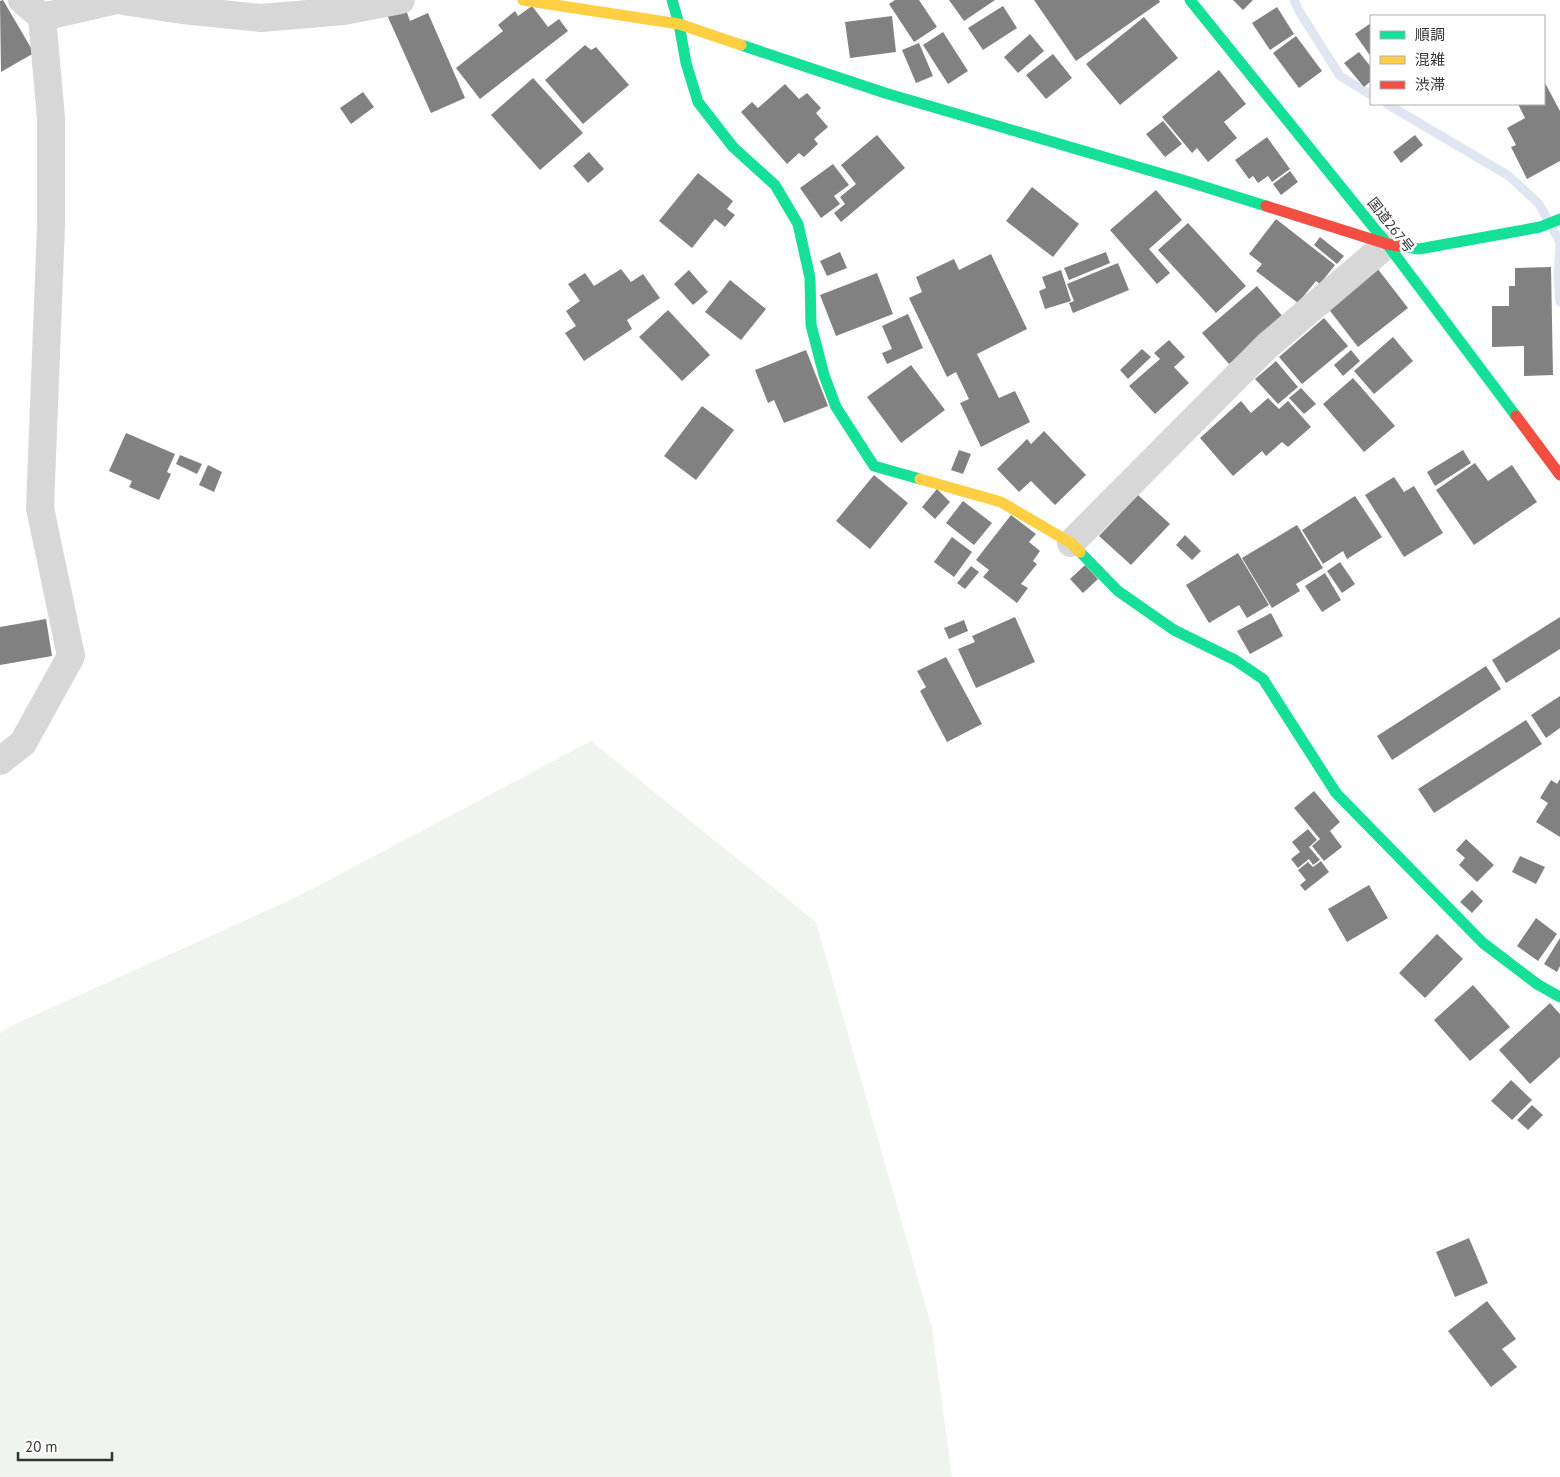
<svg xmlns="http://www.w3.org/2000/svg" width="1560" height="1477" font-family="'PT Sans','Noto Sans JP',sans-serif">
	<rect width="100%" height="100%" fill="#fff"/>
	<polygon fill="#f0f4ee" points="591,741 816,922 932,1328 952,1477 0,1477 0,1033 11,1026 299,896"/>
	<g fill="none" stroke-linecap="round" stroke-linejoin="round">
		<g stroke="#dfe6f1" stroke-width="9">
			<polyline points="1294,0 1299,11 1340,76 1371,95"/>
			<polyline points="1387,104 1509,176 1539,204 1560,242 1558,280 1560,302"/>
		</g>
	</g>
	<g fill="#818181">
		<polygon points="3,0 34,53 1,72 0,1"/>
		<polygon points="895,0 919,0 937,27 914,42 889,4"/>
		<polygon points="949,0 995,0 964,21"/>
		<polygon points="1034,0 1159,0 1160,2 1076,61"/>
		<polygon points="1233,0 1253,0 1243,10"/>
		<polygon points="532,6 548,27 559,19 568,31 480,99 456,68 503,31 498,25 515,11 518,16"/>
		<polygon points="1003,6 1017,28 983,50 968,28"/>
		<polygon points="405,7 410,21 428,13 465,98 431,113 387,15"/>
		<polygon points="1277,7 1294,34 1270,50 1252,23"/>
		<polygon points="892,16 896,52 850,58 845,22"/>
		<polygon points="1144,17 1178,58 1120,105 1086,64"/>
		<polygon points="1371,23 1371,57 1355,34"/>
		<polygon points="943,32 968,71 948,84 923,45"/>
		<polygon points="1030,34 1044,51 1018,73 1004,57"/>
		<polygon points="1296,36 1322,71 1299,88 1273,53"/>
		<polygon points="919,43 933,76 916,83 902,50"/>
		<polygon points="585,45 591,50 596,47 629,85 583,124 545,80"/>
		<polygon points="1359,52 1371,67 1371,81 1364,87 1344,63"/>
		<polygon points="1053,54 1072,78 1046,99 1026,75"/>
		<polygon points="1219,70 1246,104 1224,122 1237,138 1208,162 1197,148 1192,153 1162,117"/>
		<polygon points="533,78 583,133 540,170 491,115"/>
		<polygon points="1544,81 1560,111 1560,161 1527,179 1511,147 1516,145 1507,128 1525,118 1518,104 1544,104"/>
		<polygon points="785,84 799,99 807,93 821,108 816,113 828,127 814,139 818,144 804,157 799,153 787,164 741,112 752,102 758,108"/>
		<polygon points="363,92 374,107 351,124 340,108"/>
		<polygon points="1163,121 1182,144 1165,157 1146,134"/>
		<polygon points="877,135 905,168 841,222 834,213 845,204 840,197 856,184 841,165"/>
		<polygon points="1415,135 1423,145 1401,163 1393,152"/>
		<polygon points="1267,137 1290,169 1272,182 1268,176 1258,183 1253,176 1249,179 1235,160"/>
		<polygon points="589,152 604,169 588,183 573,166"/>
		<polygon points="833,164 849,185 834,196 840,204 821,218 800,188"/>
		<polygon points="1290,171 1298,182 1281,195 1273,184"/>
		<polygon points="698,173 733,201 727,209 735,215 725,227 715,219 692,248 659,221"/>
		<polygon points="1032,187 1079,224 1053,257 1006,221"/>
		<polygon points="1156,190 1182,220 1149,249 1170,273 1157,284 1110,230"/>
		<polygon points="1276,219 1335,265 1320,284 1316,281 1298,303 1256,271 1262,264 1249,254"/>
		<polygon points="1188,223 1246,286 1216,313 1158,250"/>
		<polygon points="1320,237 1344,256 1337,264 1314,245"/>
		<polygon points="840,252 847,268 827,276 820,261"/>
		<polygon points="1106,252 1110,263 1069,280 1064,268"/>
		<polygon points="991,254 1027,329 977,354 999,398 1015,391 1030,422 981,447 960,403 969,399 956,372 947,377 909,298 922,292 916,277 954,259 959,270"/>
		<polygon points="1118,263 1129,290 1073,313 1069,303 1074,301 1067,284"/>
		<polygon points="1551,267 1553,375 1524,376 1524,346 1492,347 1492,306 1509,306 1509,286 1515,286 1515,268"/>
		<polygon points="1377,268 1408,308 1358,347 1327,307"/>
		<polygon points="621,269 631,282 643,274 660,298 627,320 632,329 584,361 565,333 576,326 566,311 580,301 568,284 585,273 594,286"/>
		<polygon points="689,270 708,292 693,305 674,284"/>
		<polygon points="1061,270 1071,301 1045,309 1039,291 1046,288 1042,277"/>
		<polygon points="877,273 893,314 836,336 820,295"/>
		<polygon points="730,280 766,309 741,340 705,312"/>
		<polygon points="1257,286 1284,318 1229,364 1202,333"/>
		<polygon points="668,310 710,355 682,381 639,337"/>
		<polygon points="908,314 923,348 887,364 882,353 892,349 882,326"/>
		<polygon points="1324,318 1348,346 1302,384 1279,357"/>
		<polygon points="1393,337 1413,361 1374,394 1354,371"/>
		<polygon points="1169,340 1185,357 1174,367 1189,383 1155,414 1129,386 1160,359 1154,353"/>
		<polygon points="1142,349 1151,357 1128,379 1120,370"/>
		<polygon points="806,350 828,406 784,423 774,400 768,403 755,370"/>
		<polygon points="1351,350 1360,361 1343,376 1334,365"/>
		<polygon points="1276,361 1298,387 1278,404 1255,379"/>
		<polygon points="911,365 945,410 901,443 867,397"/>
		<polygon points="1353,378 1395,426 1364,452 1323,404"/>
		<polygon points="1301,388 1316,404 1304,414 1289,398"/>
		<polygon points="1268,398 1279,409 1288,401 1311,427 1288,447 1282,442 1266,456 1262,451 1233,476 1200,438 1241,401 1251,413"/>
		<polygon points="702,406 734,430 696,480 664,456"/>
		<polygon points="1044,431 1086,475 1055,505 1031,481 1019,492 997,469 1027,439 1031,444"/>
		<polygon points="126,433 175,454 167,472 171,474 159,500 129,487 132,481 109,471"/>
		<polygon points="959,450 971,454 963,474 951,470"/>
		<polygon points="1463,450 1471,463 1435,486 1427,472"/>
		<polygon points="180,455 202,464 197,474 176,464"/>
		<polygon points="1475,463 1488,481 1512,465 1537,502 1474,545 1436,490"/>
		<polygon points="208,465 222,472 214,492 199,485"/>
		<polygon points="874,475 908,503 870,549 836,521"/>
		<polygon points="1394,477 1404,492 1414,486 1443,533 1404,557 1365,495"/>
		<polygon points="937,489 950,502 935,519 922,507"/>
		<polygon points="1138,495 1170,524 1131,565 1099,536"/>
		<polygon points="1355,496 1382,537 1347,559 1343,551 1323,564 1302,530"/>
		<polygon points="963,501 992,523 974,545 946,523"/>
		<polygon points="1011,515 1036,534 1029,542 1040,551 1033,561 1037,564 1021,584 1028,588 1017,603 983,577 989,570 976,560"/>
		<polygon points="1297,525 1323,568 1296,584 1300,591 1272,608 1242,558"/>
		<polygon points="1185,535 1201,551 1192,560 1176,545"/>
		<polygon points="952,537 972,552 954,577 934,562"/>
		<polygon points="1238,553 1269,605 1247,618 1239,605 1209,623 1186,585"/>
		<polygon points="1340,562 1355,584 1342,593 1327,571"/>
		<polygon points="1085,565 1098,579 1083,593 1070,579"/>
		<polygon points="971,566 979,572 965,589 957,583"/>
		<polygon points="1325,573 1341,600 1322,612 1305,586"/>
		<polygon points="1271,613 1283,636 1250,654 1237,631"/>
		<polygon points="1015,617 1035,662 976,688 958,649 975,642 972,636"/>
		<polygon points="1560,617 1560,649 1506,683 1492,660"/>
		<polygon points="46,619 52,656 0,665 0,627"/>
		<polygon points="964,620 968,631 949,639 944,628"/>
		<polygon points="946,657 982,724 947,742 920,691 926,687 917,671"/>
		<polygon points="1486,666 1501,689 1392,760 1377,736"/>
		<polygon points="1560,696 1560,728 1546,738 1531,715"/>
		<polygon points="1526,720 1542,744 1434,813 1418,789"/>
		<polygon points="1560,779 1560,837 1536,822 1548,803 1540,798 1551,780 1557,784"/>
		<polygon points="1314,791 1340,822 1330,831 1342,847 1324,861 1312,846 1320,839 1294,808"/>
		<polygon points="1308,829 1317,840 1309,847 1320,860 1313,865 1309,859 1298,868 1291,859 1300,852 1292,842"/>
		<polygon points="1466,839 1494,865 1477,882 1459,865 1465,858 1456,850"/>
		<polygon points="1520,856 1545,867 1536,884 1512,872"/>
		<polygon points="1321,861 1329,872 1305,891 1300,885 1306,880 1298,870 1308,862 1313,867"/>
		<polygon points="1369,885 1388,918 1347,942 1328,909"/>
		<polygon points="1472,890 1483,901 1472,913 1460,902"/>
		<polygon points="1536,918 1557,934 1538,961 1517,946"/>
		<polygon points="1437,934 1463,959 1425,998 1399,973"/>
		<polygon points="1560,938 1560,966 1557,972 1544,964"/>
		<polygon points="1473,985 1510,1027 1470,1061 1434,1020"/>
		<polygon points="1550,1003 1560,1014 1560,1057 1530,1084 1499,1050"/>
		<polygon points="1511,1080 1532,1100 1512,1120 1491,1101"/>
		<polygon points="1532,1105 1543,1115 1528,1130 1517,1120"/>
		<polygon points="1469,1238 1488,1283 1455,1297 1436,1252"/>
		<polygon points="1487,1301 1516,1339 1502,1349 1517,1367 1491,1387 1448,1331"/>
	</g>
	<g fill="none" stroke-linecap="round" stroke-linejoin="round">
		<g stroke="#d7d7d7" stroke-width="28">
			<polyline points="42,17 116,0 182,10 261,18 344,11 401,0"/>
			<polyline points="1071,543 1267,346 1387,244"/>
			<polyline points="0,761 23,743 71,656 40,508 51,226 51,118 42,17 22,0"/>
		</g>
		<g stroke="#16e098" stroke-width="11">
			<polyline points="672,0 679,24 686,63 698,102 733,147 775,185 798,224 810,278 811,325 824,375 836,407 874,466 920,479"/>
			<polyline points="1190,0 1387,244 1516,416"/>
			<polyline points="741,45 885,93 1186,181 1266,206"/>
			<polyline points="1399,246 1419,249 1540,227 1560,219"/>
			<polyline points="1080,552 1118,591 1174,630 1235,660 1263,679 1336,793 1483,943 1537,984 1560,997"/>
		</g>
		<g stroke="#ffcf43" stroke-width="11">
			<polyline points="523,0 679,24 741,45"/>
			<polyline points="920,479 1001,502 1071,543 1080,552"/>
		</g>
		<g stroke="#f24e42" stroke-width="11">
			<polyline points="1266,206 1387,244 1399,246"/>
			<polyline points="1516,416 1560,475"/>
		</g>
	</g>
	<g text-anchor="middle" stroke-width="5" stroke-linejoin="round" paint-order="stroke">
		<g font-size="14" fill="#333" stroke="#fff">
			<text transform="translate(1391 225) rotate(52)" y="5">国道267号</text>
		</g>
	</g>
	<rect x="1370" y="15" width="175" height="90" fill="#ffffff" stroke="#adadad"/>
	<rect x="1380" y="31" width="25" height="8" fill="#16e098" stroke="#adadad"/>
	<text x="1415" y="40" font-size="15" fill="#333333">順調</text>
	<rect x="1380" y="56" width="25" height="8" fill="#ffcf43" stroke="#adadad"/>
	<text x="1415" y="65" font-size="15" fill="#333333">混雑</text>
	<rect x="1380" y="81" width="25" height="8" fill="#f24e42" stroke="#adadad"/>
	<text x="1415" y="90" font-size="15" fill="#333333">渋滞</text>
	<path d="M18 1452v8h94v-8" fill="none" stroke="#333333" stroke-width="2.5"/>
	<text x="25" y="1452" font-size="15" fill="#333333" stroke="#ffffff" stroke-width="4" paint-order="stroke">20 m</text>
</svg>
